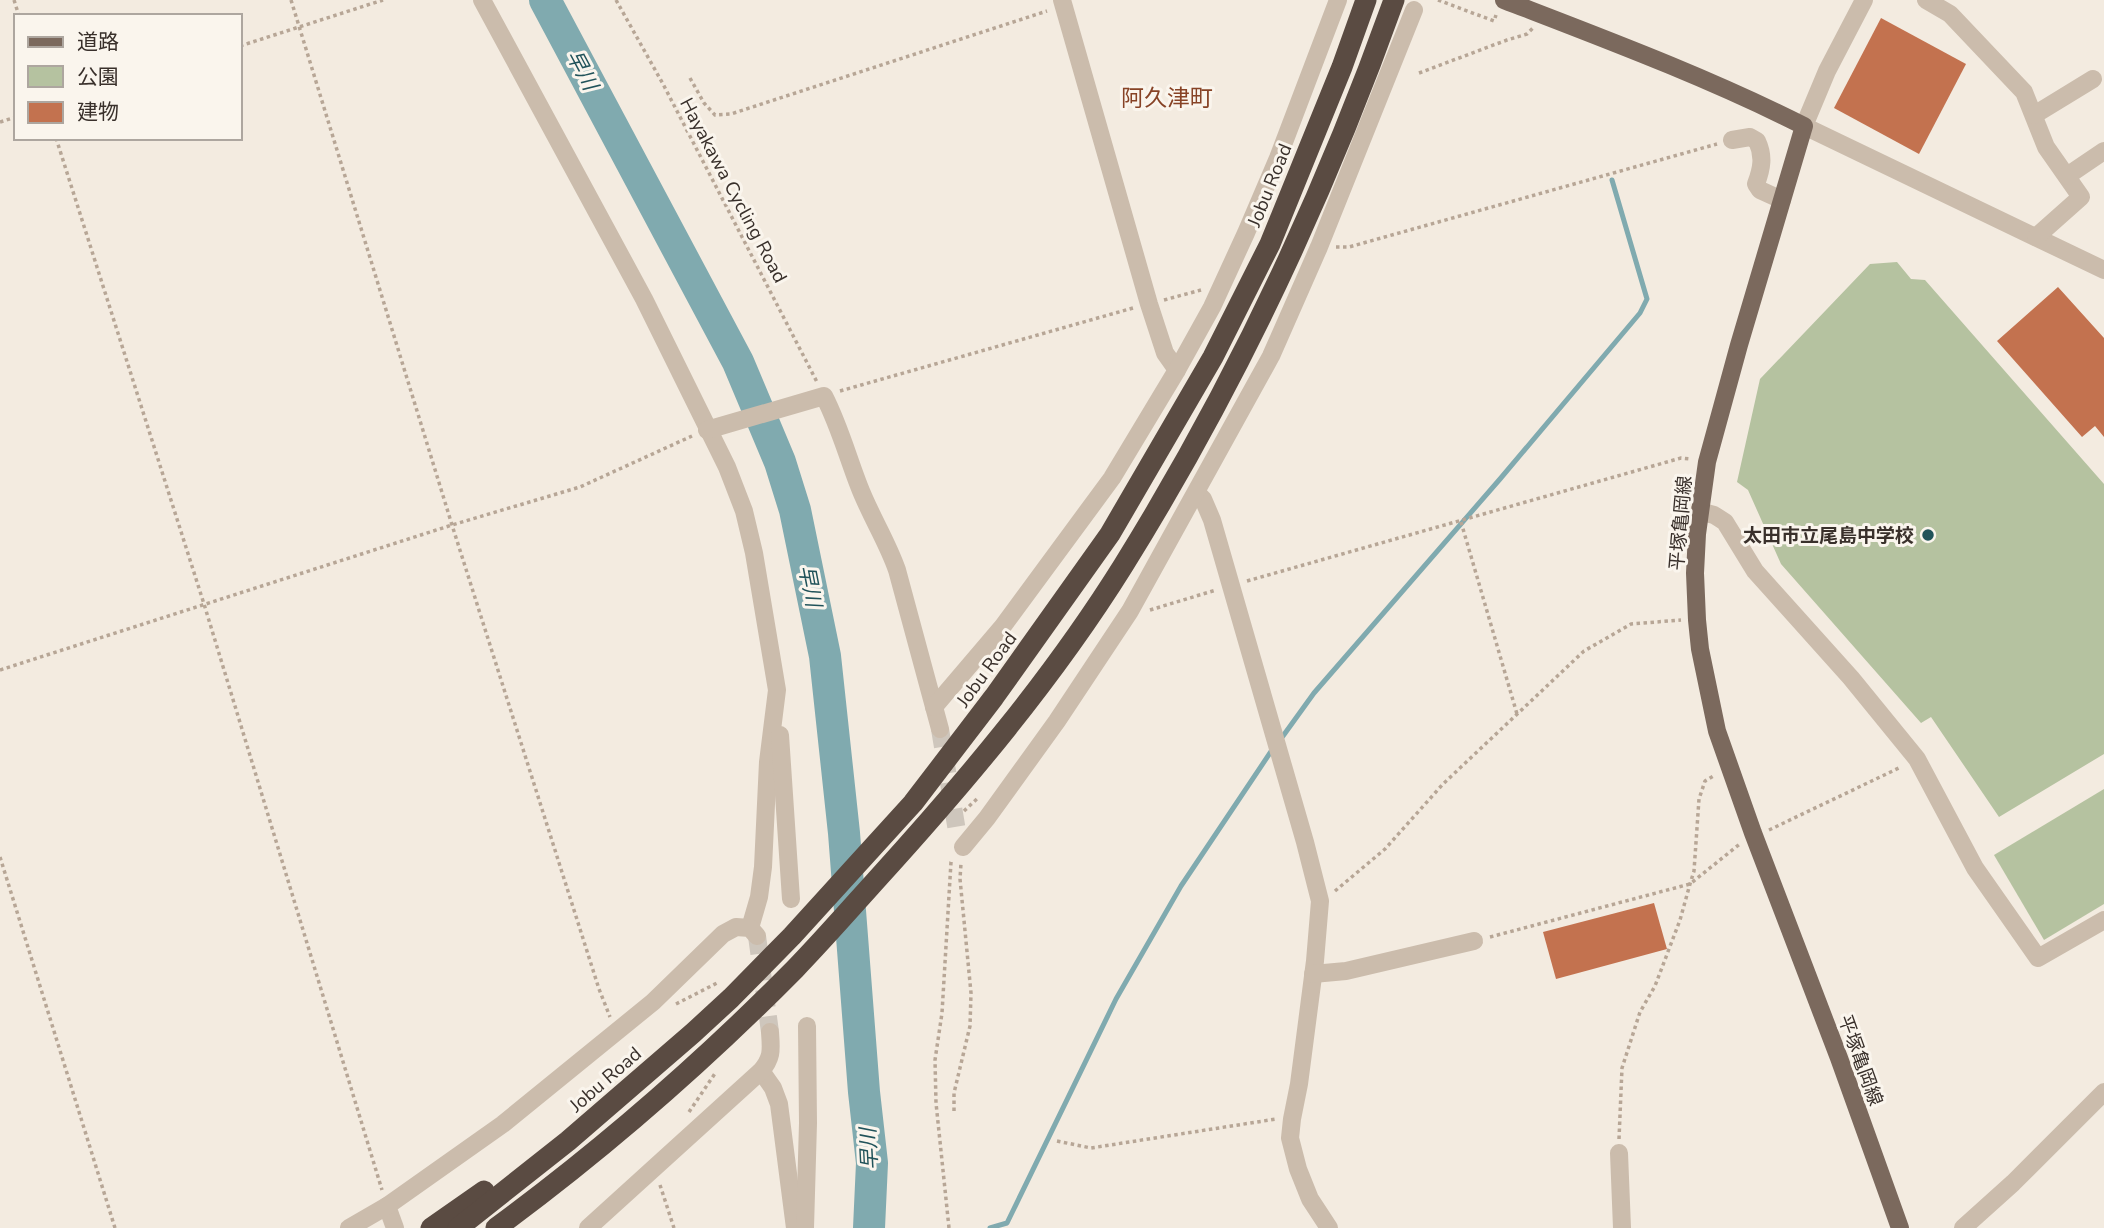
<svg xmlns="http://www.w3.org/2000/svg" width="2104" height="1228" font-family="'Nunito Sans','Noto Sans JP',sans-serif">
	<rect width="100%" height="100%" fill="#f3ebe0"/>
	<g fill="#b5c2a0">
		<polygon points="1897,262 1911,279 1925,280 2104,484 2104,754 1999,817 1931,717 1921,723 1781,564 1748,490 1737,482 1760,379 1870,264"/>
		<polygon points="2104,789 2104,904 2044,940 1994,855"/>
	</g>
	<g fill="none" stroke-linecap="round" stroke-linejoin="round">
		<g stroke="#80aaaf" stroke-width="5">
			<polyline points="1283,736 1314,693 1500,479 1640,313 1647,299 1612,180"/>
			<polyline points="990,1228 1007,1223 1116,999 1181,886 1272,750"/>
		</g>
		<polyline stroke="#80aaaf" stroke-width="32" points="545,0 738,362 780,462 795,510 825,656 844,833 864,1092 872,1163 869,1228"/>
	</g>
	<g fill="#c3724f">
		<polygon points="1881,18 1966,64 1919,154 1834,108"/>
		<polygon points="2058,287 2104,338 2104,437 2095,426 2082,437 1997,341"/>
		<polygon points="1654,903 1667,949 1556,979 1543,932"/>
	</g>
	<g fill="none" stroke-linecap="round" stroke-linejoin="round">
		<g stroke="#cec6bc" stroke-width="18" stroke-dasharray="18 9" stroke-linecap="butt">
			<polyline points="940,729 957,831"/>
			<polyline points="757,936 770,1032"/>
		</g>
		<g stroke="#b7a696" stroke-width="3.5" stroke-dasharray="3.5 3.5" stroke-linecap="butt">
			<polyline points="14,0 19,16"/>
			<polyline points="291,0 452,525 599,989 610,1017"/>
			<polyline points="616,0 663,84 817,382"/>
			<polyline points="1438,0 1494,21 1496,15"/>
			<polyline points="240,46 383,0"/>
			<polyline points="1419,73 1507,40 1527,34 1533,28"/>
			<polyline points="690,78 704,103 715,115 731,114 1047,11"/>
			<polyline points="0,122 16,117"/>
			<polyline points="56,138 204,604 382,1190"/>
			<polyline points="1336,247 1349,247 1717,144"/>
			<polyline points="1164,300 1201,290"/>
			<polyline points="840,391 1133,308"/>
			<polyline points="1461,522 1517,714"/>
			<polyline points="1247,581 1681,458 1691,459"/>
			<polyline points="1150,610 1216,590"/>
			<polyline points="0,670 452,525 580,487 692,436"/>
			<polyline points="964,811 979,797"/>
			<polyline points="1769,830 1901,767"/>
			<polyline points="0,857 115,1228"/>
			<polyline points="1335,891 1385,849 1443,784 1584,651 1631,624 1681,620"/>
			<polyline points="1490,937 1690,884 1741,843"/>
			<polyline points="676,1004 719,982"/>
			<polyline points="954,1111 954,1093 970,1026 971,993 960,879 961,863"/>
			<polyline points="689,1112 716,1072"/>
			<polyline points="1619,1139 1622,1068 1640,1012 1655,986 1680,920 1690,884 1694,871 1699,799 1705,781 1715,775"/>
			<polyline points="1057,1141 1091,1148 1276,1119"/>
			<polyline points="660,1185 674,1228"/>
			<polyline points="949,1228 936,1103 935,1060 942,1013 951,862 952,860"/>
		</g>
		<g stroke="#cbbcac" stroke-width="18">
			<polyline points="482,0 644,299 727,467 744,511 754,553 777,690 768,762 763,867 759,897 750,928"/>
			<polyline points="1062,0 1149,304 1165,353 1177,370"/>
			<polyline points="1864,0 1827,71 1804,126 2104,270"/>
			<polyline points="1926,0 1950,14 2024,92 2046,147 2081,197 2036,237"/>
			<polyline points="2034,115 2093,79"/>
			<path d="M1732 140 1750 137 1757 141C1764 156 1762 168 1756 184L1760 190 1782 200"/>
			<polyline points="2067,176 2104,151"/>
			<path d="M707 430 824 396C839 425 847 455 859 486 870 515 887 541 897 570L940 729"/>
			<polyline points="1197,493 1203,499 1212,520 1305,842 1320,901 1315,961 1299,1084 1292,1119 1290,1138 1298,1169 1310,1199 1329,1228"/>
			<polyline points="1699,511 1714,515 1725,522 1755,571 1851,678 1917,759 1975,868 2038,958 2104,920"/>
			<polyline points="934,707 1003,626 1112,478 1177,370 1212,307 1246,233 1278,158 1338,0"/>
			<polyline points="780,735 791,899"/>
			<polyline points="963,847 987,818 1057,721 1130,611 1271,356 1319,247 1414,10"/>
			<polyline points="1313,974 1346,971 1474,941"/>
			<polyline points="761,1071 773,1088 779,1104 795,1228"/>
			<polyline points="1619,1153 1622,1228"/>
			<polyline points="387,1206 395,1228"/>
			<polyline points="349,1228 387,1206 503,1124 653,1002 723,934 736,927 750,928 757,936"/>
			<path d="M588 1228 761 1071C773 1057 771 1049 770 1032"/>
			<polyline points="805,1228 808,1123 807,1026"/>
			<polyline points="1963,1228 2013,1183 2104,1092"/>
		</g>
		<path stroke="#7b695d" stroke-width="18" d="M1504 0C1605 39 1707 77 1804 126L1739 345 1707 462 1697 534 1695 573 1697 620 1700 649 1717 731 1753 833 1839 1058 1900 1228"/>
		<g stroke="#5a4b42" stroke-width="21">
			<polyline points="431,1228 484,1191"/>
			<polyline points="458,1228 568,1141 693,1033 731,998 792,936 913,803 994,697 1110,534 1213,357 1270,244 1342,67 1366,0"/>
			<path d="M496 1228C602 1150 702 1063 795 969 824 939 851 908 879 877 967 780 1053 678 1123 566 1235 386 1323 199 1394 0"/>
		</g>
	</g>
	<circle fill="#21535a" stroke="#faf5ed" stroke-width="2.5" cx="1928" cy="535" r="7"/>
	<g text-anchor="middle" stroke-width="6" stroke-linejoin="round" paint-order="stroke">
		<g font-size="19" fill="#39302b" stroke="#faf5ed">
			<text transform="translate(1269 185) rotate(-68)" y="7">Jobu Road</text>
			<text transform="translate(734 190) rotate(62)" y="7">Hayakawa Cycling Road</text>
			<text transform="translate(1680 523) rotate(-85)" y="7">平塚亀岡線</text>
			<text transform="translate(986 669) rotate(-54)" y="7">Jobu Road</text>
			<text transform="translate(1861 1060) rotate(70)" y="7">平塚亀岡線</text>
			<text transform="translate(605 1079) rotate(-41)" y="7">Jobu Road</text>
		</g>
		<g font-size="19" font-weight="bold" fill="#39302b" stroke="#faf5ed" text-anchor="end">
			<text x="1914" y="542">太田市立尾島中学校</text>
		</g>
		<g font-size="21" font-style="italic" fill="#21535a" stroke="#faf5ed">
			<text transform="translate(582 70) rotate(62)" y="7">早川</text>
			<text transform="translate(810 586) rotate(79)" y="7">早川</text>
			<text transform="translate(869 1149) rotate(-93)" y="7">早川</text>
		</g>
		<g font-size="23" fill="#874326" stroke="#faf5ed">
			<text x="1167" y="106">阿久津町</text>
		</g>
	</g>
	<rect x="14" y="14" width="228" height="126" fill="#faf5ed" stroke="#ada69f" stroke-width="2"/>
	<rect x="28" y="37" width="35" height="10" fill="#7b695d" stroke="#ada69f" stroke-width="2"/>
	<text x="77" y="49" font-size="21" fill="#39302b">道路</text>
	<rect x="28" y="66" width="35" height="21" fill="#b5c2a0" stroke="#ada69f" stroke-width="2"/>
	<text x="77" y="84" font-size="21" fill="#39302b">公園</text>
	<rect x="28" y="102" width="35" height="21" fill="#c3724f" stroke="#ada69f" stroke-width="2"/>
	<text x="77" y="119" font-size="21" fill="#39302b">建物</text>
</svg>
